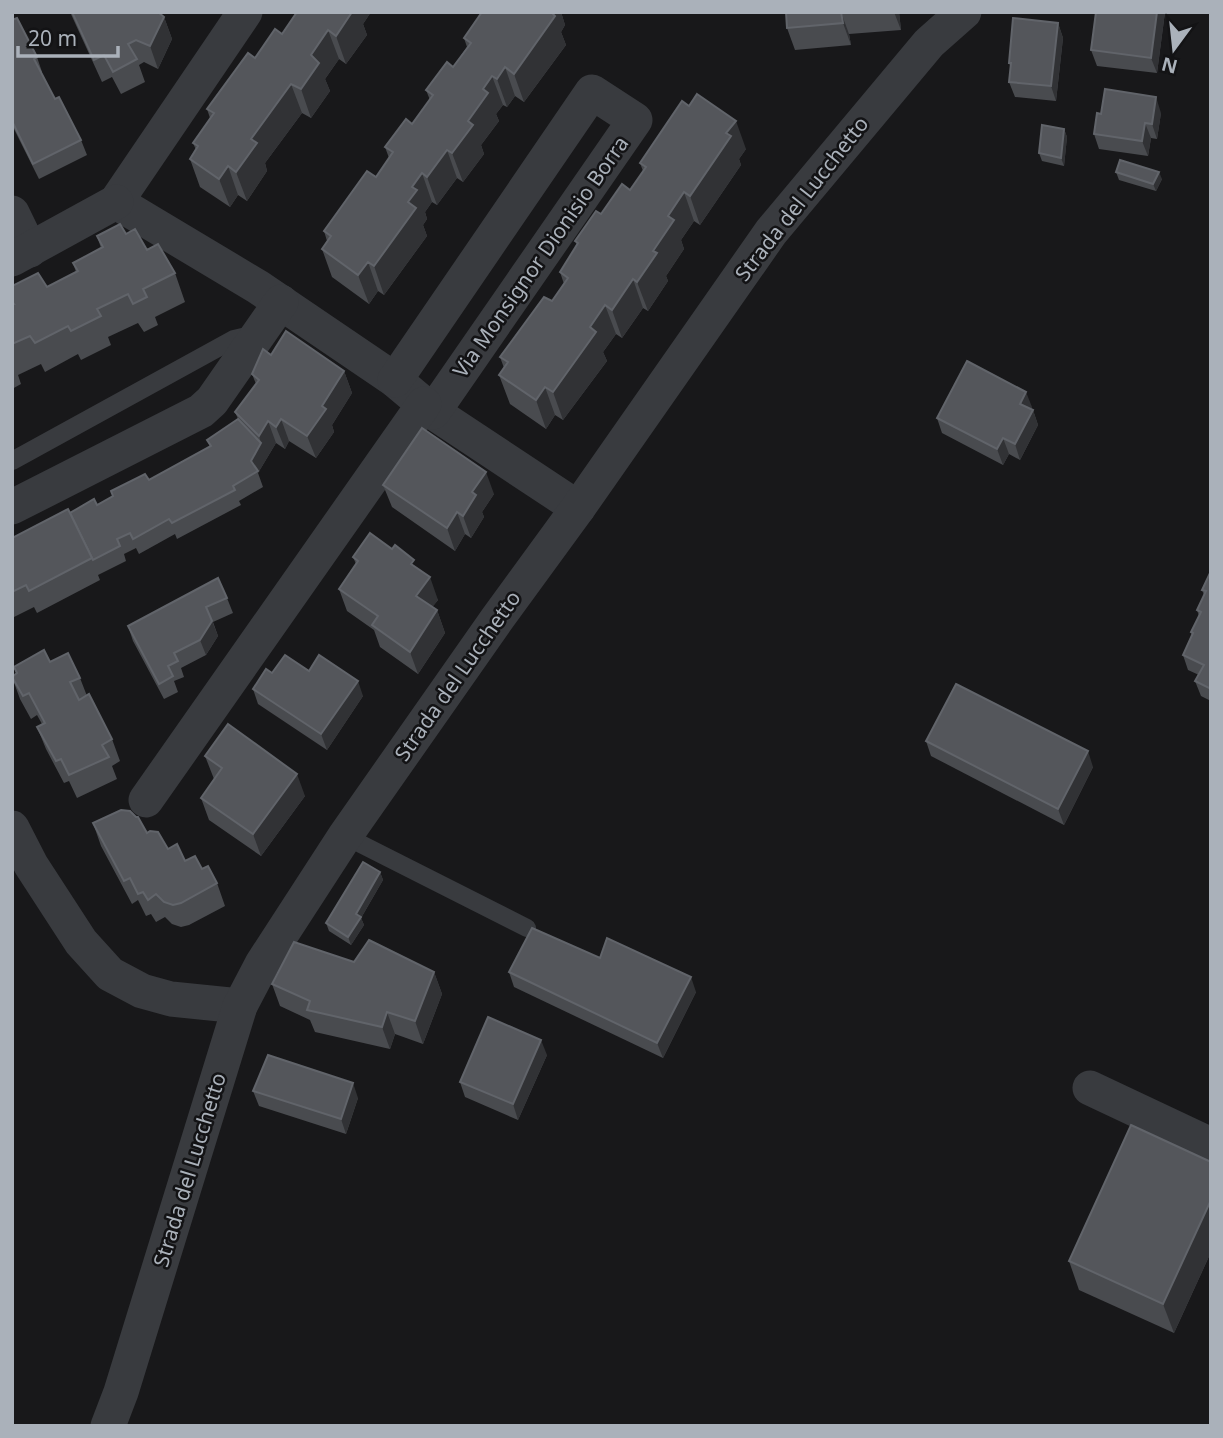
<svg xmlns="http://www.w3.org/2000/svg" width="1223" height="1438" font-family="'Noto Sans',sans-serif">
	<rect width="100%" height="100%" fill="#18181a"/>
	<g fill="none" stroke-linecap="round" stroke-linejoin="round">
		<g stroke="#393b3f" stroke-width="18">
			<polyline points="12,461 234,339 255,334"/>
			<polyline points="345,836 527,928"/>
		</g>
		<g stroke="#393b3f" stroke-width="35">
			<polyline points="245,12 116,202 258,287 395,380 433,412 578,508"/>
			<polyline points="12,213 30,250"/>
			<polyline points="12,259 116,202"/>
			<polyline points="395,380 592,92 635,120 433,412"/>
			<polyline points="12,507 201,411 212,401 281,302"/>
			<polyline points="146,800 424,404"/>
			<polyline points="12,828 31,865 81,942 110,974 142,991 171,999 240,1006"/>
			<polyline points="1090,1088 1211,1145"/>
			<polyline points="108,1426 121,1392 240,1006 262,964 345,836 497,619 578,508 771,232 929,43 964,12"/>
		</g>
	</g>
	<g fill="#494b4f">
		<polygon points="70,12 158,12 164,17 172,39 158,69 144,62 139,65 145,82 121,94 112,77 102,82"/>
		<polygon points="294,12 371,12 363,24 367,35 346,64 339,59 325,79 330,91 311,118 302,113 265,163 267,171 247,201 238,195 230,207 200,187 190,159 196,150 193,143 210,118 207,109 255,58 282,34 295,15"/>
		<polygon points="482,12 561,12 565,25 561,32 566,45 524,102 515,96 507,107 503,105 496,114 499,121 481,145 484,154 463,182 457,178 437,205 432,202 425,212 427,219 423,225 427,236 384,295 378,291 369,304 332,277 322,249 327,241 324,231 376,177 389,158 385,147 412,124 430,100 426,90 453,67 467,47 464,38"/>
		<polygon points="786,12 899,12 901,30 849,34 851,45 795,50 787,28"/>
		<polygon points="1165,12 1157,73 1097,66 1091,50"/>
		<polygon points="12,20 37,57 42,72 41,73 55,99 81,140 87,155 39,179 12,125"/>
		<polygon points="1058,23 1063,38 1056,101 1015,97 1009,82 1011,68 1009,63"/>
		<polygon points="1161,113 1157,139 1151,138 1148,156 1099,149 1094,134"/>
		<polygon points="1064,129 1067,137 1064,166 1042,161 1039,153"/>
		<polygon points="746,149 739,159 741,165 700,225 694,221 681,240 684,249 666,276 668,281 648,311 643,308 622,338 616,334 603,352 607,361 563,420 555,415 546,429 510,404 499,375 504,368 500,357 552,301 564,284 560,272 577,245 575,241 601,214 630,190 643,171 640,163"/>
		<polygon points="1116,172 1162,179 1156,191 1119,180"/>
		<polygon points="126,234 175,273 185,302 155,317 158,325 144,332 138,323 108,337 111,345 81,360 78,354 45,372 41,364 18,375 21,384 12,389 12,286 47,287 76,272 73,263 101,248 97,236"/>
		<polygon points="271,355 344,371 352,393 332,425 334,432 316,458 289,441 285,449 276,443 258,473 263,487 239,501 241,505 177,539 175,534 139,554 136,548 124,554 126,561 98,575 100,580 37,613 34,607 12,618 12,538 70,513 97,505 149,480 210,447 207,440 238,419 235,412 256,384 252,374"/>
		<polygon points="1032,407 1031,409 1033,410 1038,425 1020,460 1009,454 1003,465 942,433 937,418"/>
		<polygon points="383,485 494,494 482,512 484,517 471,538 465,534 455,551 392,507"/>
		<polygon points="392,549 416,568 438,600 432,607 437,610 445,633 418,674 380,647 374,630 347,611 339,589 356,564 353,557"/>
		<polygon points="1211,571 1211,701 1201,696 1195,681 1199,675 1188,670 1183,655 1192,636 1191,632 1199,616 1197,610 1204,595 1202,590"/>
		<polygon points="227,598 233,613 213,622 218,636 206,655 181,668 184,677 174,681 178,692 164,699 133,641 128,626"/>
		<polygon points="50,662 80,678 87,696 112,739 120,761 112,766 117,779 77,798 69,781 64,783 46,749 37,727 42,724 37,715 31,719 20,699 12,677 16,674 14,667"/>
		<polygon points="309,671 363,696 327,750 258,704 253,689 272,673"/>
		<polygon points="926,741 1093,767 1064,825 931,756"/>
		<polygon points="205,756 305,796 261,856 209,820 201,798 214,779"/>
		<polygon points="93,823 147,833 185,861 202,869 217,883 225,906 189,925 181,927 172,924 165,917 156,922 151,914 146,916 138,900 132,904 101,846"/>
		<polygon points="380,872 383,880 361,918 364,925 351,945 329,931 326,923"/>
		<polygon points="354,962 434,972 442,994 423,1044 395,1034 390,1049 315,1032 310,1020 280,1006 272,984"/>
		<polygon points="509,972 696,992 663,1058 514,987"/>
		<polygon points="547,1055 518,1120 465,1097 460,1082"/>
		<polygon points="253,1091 358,1098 346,1134 259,1106"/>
		<polygon points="1211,1162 1211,1252 1174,1333 1079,1290 1069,1261"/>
	</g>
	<g fill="#313235">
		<polygon points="352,12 371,12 363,24 367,35 346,64 336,36"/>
		<polygon points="548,12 561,12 565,25 561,32 566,45 524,102 514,74"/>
		<polygon points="841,12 849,34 851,45 843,23"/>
		<polygon points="894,12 899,12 901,30"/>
		<polygon points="1157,12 1165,12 1157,73 1151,58"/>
		<polygon points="164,17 172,39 158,69 150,46"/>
		<polygon points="1058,23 1063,38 1056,101 1051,86"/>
		<polygon points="328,30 339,59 325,79 330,91 311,118 301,89 311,55"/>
		<polygon points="505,67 515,96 507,107 497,79"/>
		<polygon points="492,76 503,105 496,114 499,121 481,145 484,154 463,182 452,153 483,89"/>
		<polygon points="291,84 302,113 265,163 267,171 247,201 236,172 251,139"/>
		<polygon points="1156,97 1161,113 1157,139 1152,124"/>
		<polygon points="736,121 746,149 739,159 741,165 700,225 690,196 726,133"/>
		<polygon points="1145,123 1151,138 1148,156 1142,141"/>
		<polygon points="1064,129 1067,137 1064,166 1061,158"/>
		<polygon points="447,150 457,178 437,205 427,177"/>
		<polygon points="228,166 238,195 230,207 219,179"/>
		<polygon points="1159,172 1162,179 1156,191 1153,184"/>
		<polygon points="422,173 432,202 425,212 427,219 423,225 427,236 384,295 374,266 408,202 412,187"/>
		<polygon points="684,192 694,221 681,240 684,249 666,276 668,281 648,311 637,282 653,251 668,216"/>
		<polygon points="368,262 378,291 369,304 358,275"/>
		<polygon points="633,279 643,308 622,338 612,310"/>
		<polygon points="605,305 616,334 603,352 607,361 563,420 553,392 590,327"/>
		<polygon points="344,371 352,393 332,425 334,432 316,458 307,436 322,406"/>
		<polygon points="545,387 555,415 546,429 536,400"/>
		<polygon points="1026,392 1032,407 1026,419 1020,404"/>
		<polygon points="1033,410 1038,425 1020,460 1015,444"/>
		<polygon points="281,419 289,441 285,449 276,427"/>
		<polygon points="268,421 276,443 258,473 251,461 261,443 259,436"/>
		<polygon points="1003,438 1009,454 1003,465 997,449"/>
		<polygon points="486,472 494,494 482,512 484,517 471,538 463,516 472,492"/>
		<polygon points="457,512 465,534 455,551 447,528"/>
		<polygon points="430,577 438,600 424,618 416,596"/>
		<polygon points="437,610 445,633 418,674 410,652"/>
		<polygon points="212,621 218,636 206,655 200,640"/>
		<polygon points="358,681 363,696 327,750 321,734"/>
		<polygon points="1088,751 1093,767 1064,825 1058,809"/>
		<polygon points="297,774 305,796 261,856 253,834"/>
		<polygon points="380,872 383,880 361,918 364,925 351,945 348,937 356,914"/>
		<polygon points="434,972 442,994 423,1044 415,1021"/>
		<polygon points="691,977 696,992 663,1058 657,1043"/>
		<polygon points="387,1012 395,1034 390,1049 382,1027"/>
		<polygon points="541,1040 547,1055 518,1120 513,1104"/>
		<polygon points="353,1083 358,1098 346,1134 341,1119"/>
		<polygon points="1211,1200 1211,1252 1174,1333 1163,1304"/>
	</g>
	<g fill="#54565b" stroke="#61646a" stroke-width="2">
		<polygon points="72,12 158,12 164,17 150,46 136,40 128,44 137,59 113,72 104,55 94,60"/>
		<polygon points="297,12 352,12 336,36 328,30 311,55 319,63 301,89 291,84 251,139 257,143 236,172 228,166 219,179 190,159 198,146 193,143 214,113 207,109 248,53 255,58 275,29 282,34"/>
		<polygon points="482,12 551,12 555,16 514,74 505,67 497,79 492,76 483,89 488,93 468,121 473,125 452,153 447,150 427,177 422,173 412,187 417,190 408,202 416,208 374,266 368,262 358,275 322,249 331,236 324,231 367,171 376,177 393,152 385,147 406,119 412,124 433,95 426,90 447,62 453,67 471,43 464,38"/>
		<polygon points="786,12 841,12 843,23 787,28"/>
		<polygon points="1096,12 1157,12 1151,58 1091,50"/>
		<polygon points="17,18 37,57 34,59 55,99 59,97 81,140 33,164 12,121 12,20"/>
		<polygon points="1013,18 1058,23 1051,86 1009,82 1011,63 1009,63"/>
		<polygon points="1105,89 1156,97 1152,124 1145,123 1142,141 1094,134 1097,113 1101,114"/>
		<polygon points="697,94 736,121 726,133 731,136 690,196 684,192 668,216 674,220 653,251 657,253 637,282 633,279 612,310 605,305 590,327 596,332 553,392 545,387 536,400 499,375 508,362 500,357 544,297 552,301 568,278 560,272 578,243 575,241 596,211 601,214 622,184 630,190 646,167 640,163 682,101 689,106"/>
		<polygon points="1042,125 1064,129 1061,158 1039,153"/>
		<polygon points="1120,160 1159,172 1153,184 1116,172"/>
		<polygon points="120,224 126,234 135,229 147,250 158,244 175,273 143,289 147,297 133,304 128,294 97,309 101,316 71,331 68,326 35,343 30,336 12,344 12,304 14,304 12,301 12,286 38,273 47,287 78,271 73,263 103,247 97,236"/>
		<polygon points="286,331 344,371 322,406 326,409 307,436 281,419 276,427 268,421 259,436 235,412 259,380 252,374 263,349 271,355"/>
		<polygon points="967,361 1026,392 1020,404 1033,410 1015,444 1003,438 997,449 937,418"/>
		<polygon points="238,419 261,443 251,461 258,471 233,486 235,490 172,523 169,519 133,539 130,533 117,539 120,546 93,560 70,513 94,499 97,505 113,496 111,491 145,474 149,480 211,446 207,440"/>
		<polygon points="422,428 486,472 472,492 476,495 463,516 457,512 447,528 383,485"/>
		<polygon points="68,509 92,558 29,591 26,585 12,592 12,538"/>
		<polygon points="370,533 392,549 395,545 414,560 411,564 430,577 416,596 437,610 410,652 372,625 378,616 339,589 358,561 353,557"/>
		<polygon points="1211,571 1211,689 1195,681 1204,665 1183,655 1193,633 1191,632 1201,612 1197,610 1206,591 1202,590"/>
		<polygon points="218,578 227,598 206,607 212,621 200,640 174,653 178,661 168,666 173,676 159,684 128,626"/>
		<polygon points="44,650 50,662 68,653 80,678 70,682 79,700 89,694 112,739 102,745 109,757 69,775 61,759 56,761 37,727 45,723 29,693 23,696 12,677 17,673 14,667"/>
		<polygon points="285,655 309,671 319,655 358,681 321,734 253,689 266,669 272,673"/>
		<polygon points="956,684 1088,751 1058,809 926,741"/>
		<polygon points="228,724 297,774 253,834 201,798 222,768 205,756"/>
		<polygon points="121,810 130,811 136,817 138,817 147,833 150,831 158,832 168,849 177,844 185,861 195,856 202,869 208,866 217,883 181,903 173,905 164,902 156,894 148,900 143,892 138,894 130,878 124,881 93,823"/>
		<polygon points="363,862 380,872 356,914 361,917 348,937 326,923"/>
		<polygon points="532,928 600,958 607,938 691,977 657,1043 509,972"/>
		<polygon points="369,940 434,972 415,1021 387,1012 382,1027 307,1010 310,1001 272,984 294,942 354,962"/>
		<polygon points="488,1017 541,1040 513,1104 460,1082"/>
		<polygon points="268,1055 353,1083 341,1119 253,1091"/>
		<polygon points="1131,1125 1211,1162 1211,1200 1163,1304 1069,1261"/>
	</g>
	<g text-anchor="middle" stroke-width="5" stroke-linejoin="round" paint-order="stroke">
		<g font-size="21" fill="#aab1ba" stroke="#131315">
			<text transform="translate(802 199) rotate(-52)" y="7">Strada del Lucchetto</text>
			<text transform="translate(541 257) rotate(-55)" y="7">Via Monsignor Dionisio Borra</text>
			<text transform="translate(458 676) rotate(-55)" y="7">Strada del Lucchetto</text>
			<text transform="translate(190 1170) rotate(-73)" y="7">Strada del Lucchetto</text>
		</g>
	</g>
	<rect width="1223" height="1438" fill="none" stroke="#aab1ba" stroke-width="28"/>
	<g transform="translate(1174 49) rotate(195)" stroke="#131315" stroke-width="5" paint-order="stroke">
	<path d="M0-5L12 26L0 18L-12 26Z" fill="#aab1ba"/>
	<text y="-10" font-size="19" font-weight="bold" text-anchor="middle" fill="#aab1ba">N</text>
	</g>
	<path d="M18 46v10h100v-10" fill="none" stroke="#aab1ba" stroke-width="3.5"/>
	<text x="28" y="46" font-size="21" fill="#aab1ba" stroke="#131315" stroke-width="5" paint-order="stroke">20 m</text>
</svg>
